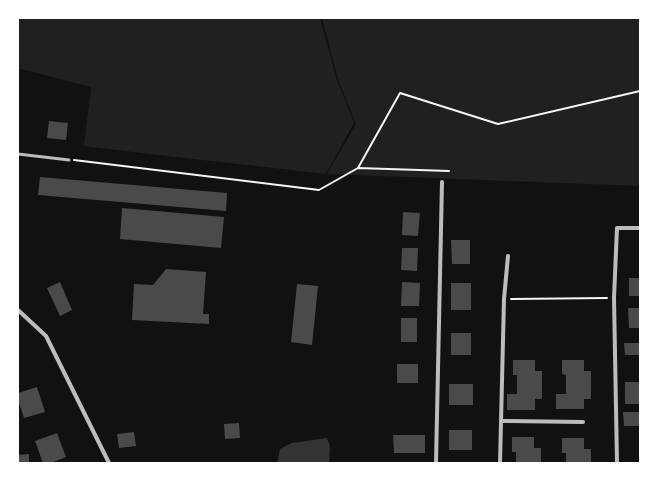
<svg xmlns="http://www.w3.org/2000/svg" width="658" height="481" font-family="Barlow,sans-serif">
	<rect width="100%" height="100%" fill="#111"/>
	<g fill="#202020">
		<polygon points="18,18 320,18 337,80 354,123 326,174 149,154 84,146 91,87 18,68"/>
		<polygon points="322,18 640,18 640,186 327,174 356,124 338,79"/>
	</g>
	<polygon fill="#333" points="327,438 330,446 329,463 277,463 280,449 292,443"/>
	<g fill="#4a4a4a">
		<polygon points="49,121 68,123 66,140 47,138"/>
		<polygon points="40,177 227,193 226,211 38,195"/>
		<polygon points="122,208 224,217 221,248 120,239"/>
		<polygon points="403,212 420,213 418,236 402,235"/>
		<polygon points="451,240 470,240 470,264 452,264"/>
		<polygon points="402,248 418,248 417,271 401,270"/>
		<polygon points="166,269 206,272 203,314 209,314 209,324 132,320 134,284 153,285"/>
		<rect x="629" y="278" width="11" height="18"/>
		<polygon points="60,282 72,310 60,316 47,288"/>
		<polygon points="402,282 420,283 419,306 401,306"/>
		<rect x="451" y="283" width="20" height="27"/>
		<polygon points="297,284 318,286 312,345 291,342"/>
		<polygon points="628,308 640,308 640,328 629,328"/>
		<rect x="401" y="318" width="16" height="24"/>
		<rect x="451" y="333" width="20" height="22"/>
		<polygon points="624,343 639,343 639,355 625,355"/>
		<polygon points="513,360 535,360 535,371 542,371 542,399 535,399 535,410 507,410 507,394 517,394 517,375 513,375"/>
		<polygon points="562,360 584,360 584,371 591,371 591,399 584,399 584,409 556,409 556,394 566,394 566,375 562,374"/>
		<rect x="397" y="364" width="21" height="19"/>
		<rect x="625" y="382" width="15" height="22"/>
		<rect x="449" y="384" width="24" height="21"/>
		<polygon points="37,387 45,412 24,418 18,400 18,393"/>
		<polygon points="623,412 640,412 640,426 624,426"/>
		<polygon points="239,423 240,438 225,439 224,424"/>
		<rect x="449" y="430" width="23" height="20"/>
		<polygon points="134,432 136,446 119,448 117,434"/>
		<polygon points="57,433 66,457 51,463 43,463 35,441"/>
		<polygon points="393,435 425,435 425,453 394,453"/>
		<polygon points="512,437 534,437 534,448 541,448 541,463 516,463 516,452 512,452"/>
		<polygon points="562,438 584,438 584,449 591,449 591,463 566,463 566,453 562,453"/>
		<polygon points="29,454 29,463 18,463 18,455"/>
	</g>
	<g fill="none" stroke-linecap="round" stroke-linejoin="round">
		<g stroke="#f5f5f5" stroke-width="2">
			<polyline points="74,160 319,190 358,168 449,171"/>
			<polyline points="358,168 400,93 498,124 640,91"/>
			<polyline points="511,299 607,298"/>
		</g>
		<polyline stroke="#bcbcbc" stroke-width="3" points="18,154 69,160"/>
		<g stroke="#bcbcbc" stroke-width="4">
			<polyline points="18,310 46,336 109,463"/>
			<polyline points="501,421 583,422"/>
			<polyline points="436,463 442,182"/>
			<polyline points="500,463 504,299 508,256"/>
			<polyline points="617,463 614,298 617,228 640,228"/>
		</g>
	</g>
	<rect width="658" height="481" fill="none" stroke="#ffffff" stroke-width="38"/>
</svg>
